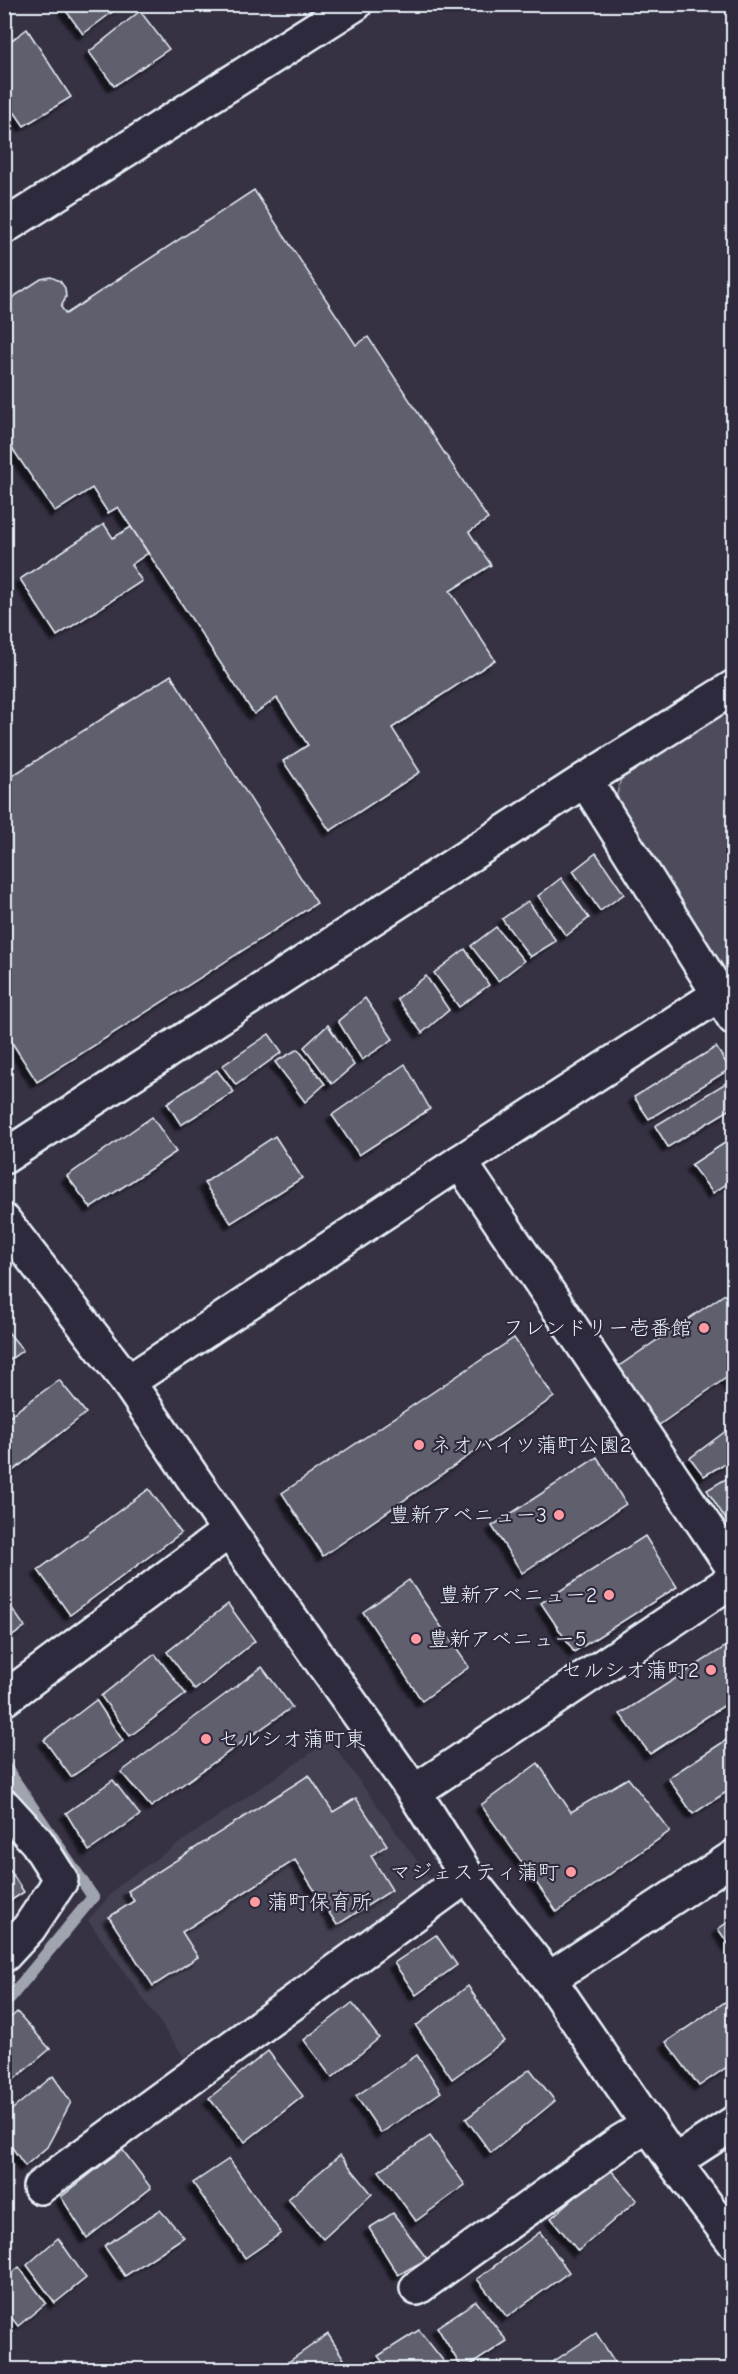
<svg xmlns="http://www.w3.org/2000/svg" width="738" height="2374" font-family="'Comic Neue','Klee One',sans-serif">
	<defs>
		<filter id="shadow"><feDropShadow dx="-5.5" dy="5.5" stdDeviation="1.5" flood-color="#0009"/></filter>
	</defs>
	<rect width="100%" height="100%" fill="#363244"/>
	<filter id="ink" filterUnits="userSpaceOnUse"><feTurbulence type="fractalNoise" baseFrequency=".0167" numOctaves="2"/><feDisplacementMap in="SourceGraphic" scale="12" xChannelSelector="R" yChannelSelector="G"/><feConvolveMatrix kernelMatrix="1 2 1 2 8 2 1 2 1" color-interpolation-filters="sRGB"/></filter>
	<g filter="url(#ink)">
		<polygon fill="#433f51" points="330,1740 432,1882 184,2057 88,1920 121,1883"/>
		<polygon fill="#4d4b5c" stroke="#9a9eaa" stroke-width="1.5" points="733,708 733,994 614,806 621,778"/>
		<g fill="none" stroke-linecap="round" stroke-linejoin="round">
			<polyline stroke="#a0a4af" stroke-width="12" points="4,1765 93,1897 4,2005"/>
		</g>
		<g fill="#605e6e" stroke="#e8f1f8" stroke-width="1.5" filter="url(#shadow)">
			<polygon points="61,4 123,4 83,34"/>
			<polygon points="140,11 169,49 114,86 89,52"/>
			<polygon points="27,29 71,97 24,126 4,97 4,46"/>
			<polygon points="254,190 356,345 368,337 488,519 469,532 491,565 450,591 495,660 392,728 420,772 330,831 283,761 308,745 277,698 254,714 118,507 108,513 92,488 55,512 4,436 4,303 41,279 51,277 60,281 65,288 66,297 61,307 66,314"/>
			<polygon points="104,524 113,538 131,527 148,553 131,565 142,581 57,636 20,579"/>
			<polygon points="171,675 317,903 37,1082 4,1030 4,781"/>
			<polygon points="596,853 624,894 600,911 573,871"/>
			<polygon points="561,878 589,918 566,936 538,896"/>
			<polygon points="528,901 556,941 530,957 502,919"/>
			<polygon points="496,927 524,961 498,981 471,946"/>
			<polygon points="465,949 489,985 459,1007 434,973"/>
			<polygon points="426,976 449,1010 422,1033 397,999"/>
			<polygon points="365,998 393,1039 362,1060 338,1021"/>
			<polygon points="328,1025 354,1065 332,1084 304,1047"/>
			<polygon points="269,1034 282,1052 236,1085 222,1066"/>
			<polygon points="716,1047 730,1069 649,1119 634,1097"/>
			<polygon points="298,1049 325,1084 305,1102 275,1062"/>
			<polygon points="405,1064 430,1109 359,1155 332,1115"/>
			<polygon points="217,1070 234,1092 181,1125 167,1103"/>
			<polygon points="734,1078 734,1107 668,1147 655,1126"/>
			<polygon points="152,1117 176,1152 91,1208 67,1176"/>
			<polygon points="275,1136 302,1178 231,1223 204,1183"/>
			<polygon points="734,1137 734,1179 713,1193 691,1165"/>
			<polygon points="734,1288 734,1389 726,1378 659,1425 616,1368"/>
			<polygon points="4,1327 23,1350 4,1364"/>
			<polygon points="514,1338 554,1397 323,1556 282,1493"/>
			<polygon points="59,1380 86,1413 4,1478 4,1420"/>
			<polygon points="730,1428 734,1433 734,1458 704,1476 690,1458"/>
			<polygon points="597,1457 626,1504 522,1573 492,1526"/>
			<polygon points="734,1474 734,1524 730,1526 707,1490"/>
			<polygon points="149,1489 181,1533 70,1615 38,1570"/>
			<polygon points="645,1536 677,1587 574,1652 541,1603"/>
			<polygon points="409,1580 469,1667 422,1701 363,1612"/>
			<polygon points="4,1597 25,1627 4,1642"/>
			<polygon points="228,1604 255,1641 195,1690 167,1652"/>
			<polygon points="734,1641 734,1699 650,1754 620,1714"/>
			<polygon points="155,1654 186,1694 130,1736 101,1696"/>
			<polygon points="262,1667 292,1707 151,1807 121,1772"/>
			<polygon points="96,1700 123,1741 71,1777 44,1740"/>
			<polygon points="734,1735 734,1787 693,1814 668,1778"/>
			<polygon points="538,1763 571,1812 628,1778 670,1831 557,1912 481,1805"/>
			<polygon points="309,1775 333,1812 356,1798 387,1845 371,1856 392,1890 337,1925 295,1860 182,1932 198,1957 153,1986 109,1917 134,1901 128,1891"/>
			<polygon points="113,1780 140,1815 89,1851 66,1813"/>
			<polygon points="4,1861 24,1892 4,1905"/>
			<polygon points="734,1918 734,1952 718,1929"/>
			<polygon points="436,1935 457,1965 416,1995 394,1963"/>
			<polygon points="468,1986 504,2041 452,2079 416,2026"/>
			<polygon points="734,1996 734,2062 699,2086 666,2042"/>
			<polygon points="352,2003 379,2038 332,2078 304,2040"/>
			<polygon points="17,2012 50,2049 4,2088 4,2024"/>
			<polygon points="268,2051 303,2096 245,2142 209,2098"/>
			<polygon points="417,2055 441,2092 381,2133 356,2096"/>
			<polygon points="530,2069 555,2101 491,2153 466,2119"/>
			<polygon points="53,2076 71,2102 47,2147 25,2166 4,2136 4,2116"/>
			<polygon points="430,2136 465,2185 416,2221 379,2171"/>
			<polygon points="122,2149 151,2188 87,2238 61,2197"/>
			<polygon points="340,2155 372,2194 323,2239 288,2199"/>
			<polygon points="229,2159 281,2233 245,2258 193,2183"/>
			<polygon points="609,2168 637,2200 578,2251 551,2218"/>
			<polygon points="160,2210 184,2237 125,2276 104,2246"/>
			<polygon points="393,2213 427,2259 398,2275 369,2228"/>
			<polygon points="540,2232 569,2272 507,2317 477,2279"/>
			<polygon points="58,2238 86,2278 55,2303 27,2265"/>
			<polygon points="19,2267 46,2303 18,2326 4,2308 4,2280"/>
			<polygon points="476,2301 507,2341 463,2370 437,2327"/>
			<polygon points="4,2321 13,2332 4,2339"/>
			<polygon points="419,2330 449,2368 389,2370 378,2356"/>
			<polygon points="596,2333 620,2370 541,2370"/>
			<polygon points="328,2334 351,2370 277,2370"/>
		</g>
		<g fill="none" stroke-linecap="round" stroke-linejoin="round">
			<g stroke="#e8f1f8" stroke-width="38">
				<g id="minor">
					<polyline points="4,227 355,4"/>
					<polyline points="585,780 734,1018"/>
					<polyline points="4,1157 585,780 734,687"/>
					<polyline points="460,1162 734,1569"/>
					<polyline points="128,1382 460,1162 718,995"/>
					<polyline points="4,1699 229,1531"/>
					<polyline points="414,1792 734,1579"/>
					<polyline points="4,1806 37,1842 61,1880 29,1928 4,1955"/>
					<polyline points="549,1979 734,1857"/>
					<polyline points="674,2162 734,2123"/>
					<polyline points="40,2187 467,1876"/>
					<polyline points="417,2288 622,2141 649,2125"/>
				</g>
			</g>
			<g stroke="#e8f1f8" stroke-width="38">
				<polyline id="tertiary" points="4,1221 128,1382 229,1531 414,1792 467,1876 549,1979 674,2162 734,2242"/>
			</g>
			<use href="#minor" stroke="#2f2a3d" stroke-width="33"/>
			<use href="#tertiary" stroke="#2f2a3d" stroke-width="33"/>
		</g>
	</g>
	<g fill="#ff9aa2" stroke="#2f2a3d" stroke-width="2">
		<circle cx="704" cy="1328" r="6"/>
		<circle cx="419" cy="1445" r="6"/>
		<circle cx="559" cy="1515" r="6"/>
		<circle cx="609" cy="1595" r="6"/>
		<circle cx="416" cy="1639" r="6"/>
		<circle cx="711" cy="1670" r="6"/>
		<circle cx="206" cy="1739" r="6"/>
		<circle cx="571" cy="1872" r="6"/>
		<circle cx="255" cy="1902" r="6"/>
	</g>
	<g text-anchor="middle" stroke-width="4.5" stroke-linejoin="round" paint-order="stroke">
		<g font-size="21" fill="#e8f1f8" stroke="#2f2a3d" text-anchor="end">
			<text x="692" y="1335">フレンドリー壱番館</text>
			<text x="431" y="1452" text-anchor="start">ネオハイツ蒲町公園2</text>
			<text x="547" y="1522">豊新アベニュー3</text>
			<text x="597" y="1602">豊新アベニュー2</text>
			<text x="428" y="1646" text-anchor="start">豊新アベニュー5</text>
			<text x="699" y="1677">セルシオ蒲町2</text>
			<text x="218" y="1746" text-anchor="start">セルシオ蒲町東</text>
			<text x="559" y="1879">マジェスティ蒲町</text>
			<text x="267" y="1909" text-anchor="start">蒲町保育所</text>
		</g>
	</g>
	<rect width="738" height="2374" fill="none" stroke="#2f2a3d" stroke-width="24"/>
	<rect x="12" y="12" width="714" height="2350" fill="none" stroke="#e8f1f8" stroke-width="2" filter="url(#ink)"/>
</svg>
